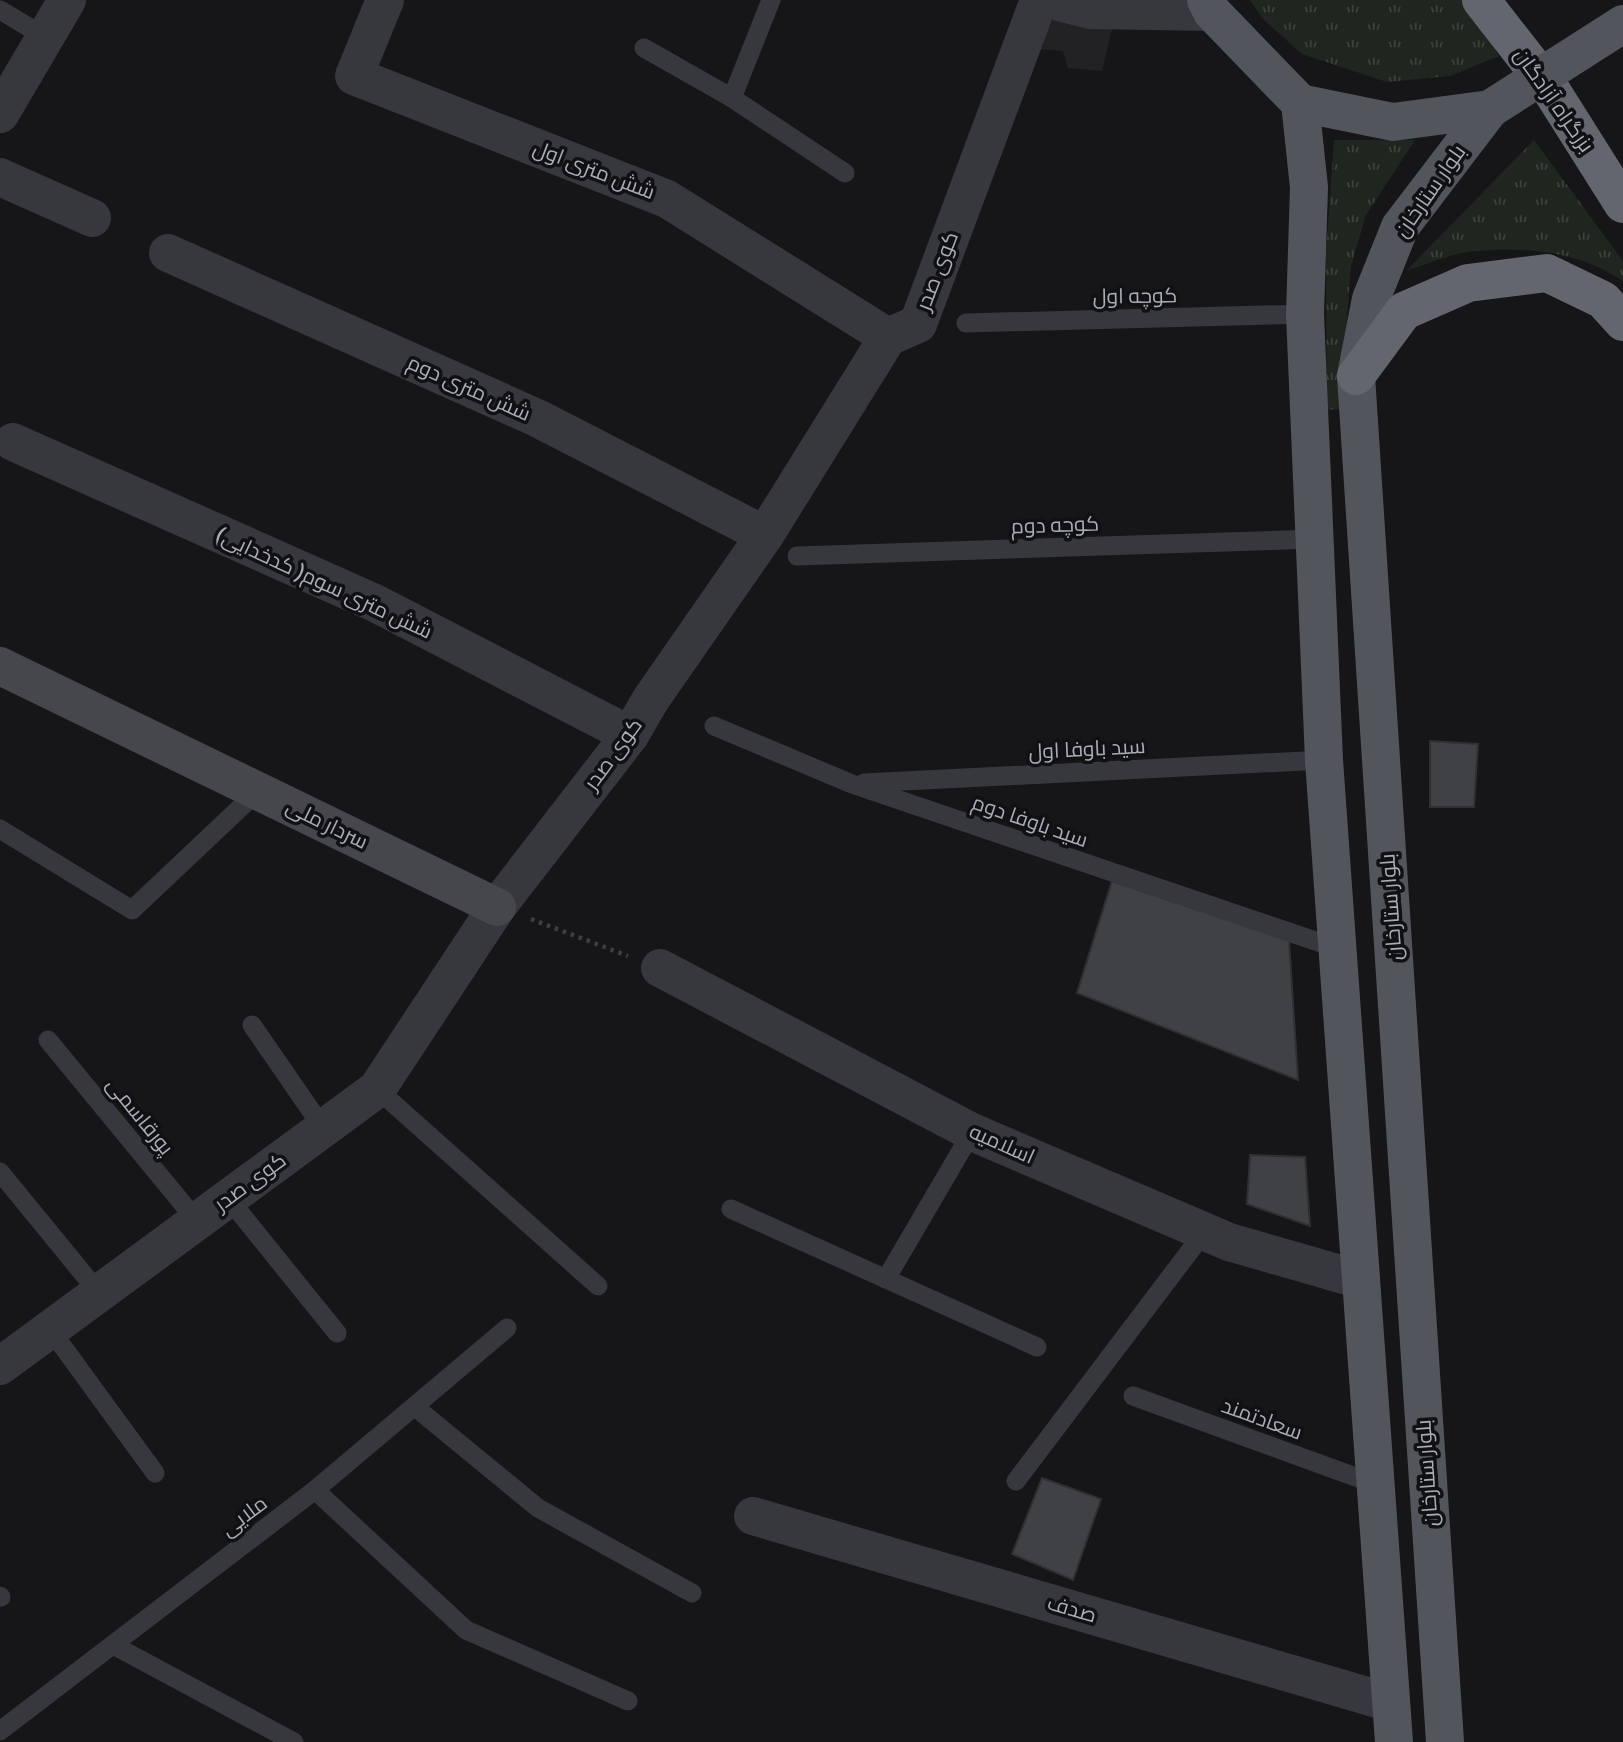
<svg xmlns="http://www.w3.org/2000/svg" width="1623" height="1742" font-family="Signika,Cairo,sans-serif">
	<defs>
		<pattern id="grass-tufts" width="24" height="20" patternUnits="userSpaceOnUse" patternTransform="scale(1.75)"><rect width="24" height="20" fill="#1e261f"/><path d="M3 7l-1-3M5 7V3M7 7l1-3M15 17l-1-3M17 17v-4M19 17l1-3" fill="none" stroke="#3c433d"/></pattern>
	</defs>
	<rect width="100%" height="100%" fill="#161618"/>
	<polygon fill="#222225" points="1052,9 1114,20 1102,71 1068,68 1063,51 1038,49"/>
	<g fill="url(#grass-tufts)">
		<polygon points="1250,0 1464,0 1499,56 1450,76 1387,82 1302,54 1262,18"/>
		<polygon points="1334,140 1415,140 1366,215 1351,266 1340,409 1327,410 1326,255"/>
		<path d="M1534 140 1623 261V281C1580 252 1527 246 1476 251 1454 252 1429 264 1407 270Z"/>
	</g>
	<g fill="#404145" stroke="#303034" stroke-width="2">
		<polygon points="1430,741 1478,744 1474,807 1430,807"/>
		<polygon points="1112,881 1289,940 1298,1080 1077,993"/>
		<polygon points="1250,1155 1305,1157 1310,1226 1247,1204"/>
		<polygon points="1042,1478 1101,1499 1073,1580 1012,1554"/>
	</g>
	<g fill="none" stroke-linecap="round" stroke-linejoin="round">
		<polyline stroke="#3d3f44" stroke-width="4.5" stroke-dasharray="3.5 5" stroke-linecap="butt" points="531,919 628,956"/>
		<g stroke="#37383d" stroke-width="19">
			<polyline points="0,10 45,37"/>
			<polyline points="644,48 732,98 845,173"/>
			<polyline points="732,98 771,0"/>
			<polyline points="966,323 1305,314"/>
			<polyline points="797,556 1315,539"/>
			<polyline points="714,726 852,784 1336,948"/>
			<polyline points="864,783 1324,760"/>
			<polyline points="0,829 132,910 259,790"/>
			<polyline points="252,1025 323,1128"/>
			<polyline points="48,1040 197,1221"/>
			<polyline points="377,1089 598,1286"/>
			<polyline points="0,1172 99,1293"/>
			<polyline points="228,1198 337,1333"/>
			<polyline points="731,1209 1037,1347"/>
			<polyline points="886,1279 972,1132"/>
			<polyline points="50,1329 155,1473"/>
			<polyline points="1133,1396 1375,1484"/>
			<polyline points="415,1407 538,1508 692,1593"/>
			<polyline points="1016,1481 1205,1231"/>
			<polyline points="315,1490 466,1630 628,1701"/>
			<polyline points="0,1596 1,1597"/>
			<polyline points="113,1645 294,1742"/>
			<polyline points="0,1731 315,1490 507,1328"/>
		</g>
		<g stroke="#37383d" stroke-width="38">
			<polyline points="385,0 354,76 667,199 888,337"/>
			<polyline points="1051,0 1091,10 1212,12"/>
			<polyline points="0,114 67,0"/>
			<polyline points="0,177 92,218"/>
			<polyline points="168,253 537,418 765,535"/>
			<polyline points="13,442 375,603 630,735"/>
			<polyline points="660,968 972,1132 1229,1242 1361,1280"/>
			<polyline points="0,1366 377,1089 497,907 630,735 651,699 765,535 888,337 918,324 1039,0"/>
			<polyline points="753,1516 1391,1703"/>
		</g>
		<polyline stroke="#45474d" stroke-width="38" points="0,666 497,907"/>
		<g stroke="#53555c" stroke-width="38">
			<polyline points="1206,0 1212,12 1300,103 1393,122 1490,109"/>
			<polyline points="1300,103 1309,187 1305,314 1324,760 1394,1742"/>
			<polyline points="1445,1742 1356,376 1371,299 1400,227 1490,109"/>
		</g>
		<g stroke="#63666e" stroke-width="38">
			<polyline points="1481,0 1551,90 1623,204"/>
			<polyline points="1356,376 1404,311 1468,283 1547,273 1603,300 1623,322"/>
		</g>
		<polyline stroke="#53555c" stroke-width="38" points="1490,109 1623,24"/>
	</g>
	<g text-anchor="middle" stroke-width="7" stroke-linejoin="round" paint-order="stroke">
		<g font-size="21" fill="#a8adb8" stroke="#111113">
			<text transform="translate(1554 100) rotate(55)" y="7">بزرگراه آزادگان</text>
			<text transform="translate(594 170) rotate(21)" y="7">شش متری اول</text>
			<text transform="translate(1430 191) rotate(-55)" y="7">بلوار ستارخان</text>
			<text transform="translate(937 271) rotate(-69)" y="7">کوی صدر</text>
			<text transform="translate(1135 296) rotate(-1)" y="7">کوچه اول</text>
			<text transform="translate(469 388) rotate(24)" y="7">شش متری دوم</text>
			<text transform="translate(1055 525) rotate(-2)" y="7">کوچه دوم</text>
			<text transform="translate(324 583) rotate(25)" y="7">(کدخدایی )شش متری سوم</text>
			<text transform="translate(1087 749) rotate(-3)" y="7">سید باوفا اول</text>
			<text transform="translate(613 754) rotate(-54)" y="7">کوی صدر</text>
			<text transform="translate(1030 821) rotate(19)" y="7">سید باوفا دوم</text>
			<text transform="translate(327 824) rotate(26)" y="7">سردار ملی</text>
			<text transform="translate(1391 907) rotate(-94)" y="7">بلوار ستارخان</text>
			<text transform="translate(140 1116) rotate(51)" y="7">پورقاسمی</text>
			<text transform="translate(1002 1144) rotate(24)" y="7">اسلامیه</text>
			<text transform="translate(250 1182) rotate(-36)" y="7">کوی صدر</text>
			<text transform="translate(1262 1419) rotate(20)" y="7">سعادتمند</text>
			<text transform="translate(1427 1473) rotate(-94)" y="7">بلوار ستارخان</text>
			<text transform="translate(244 1516) rotate(-37)" y="7">ملایی</text>
			<text transform="translate(1072 1609) rotate(16)" y="7">صدف</text>
		</g>
	</g>
</svg>
